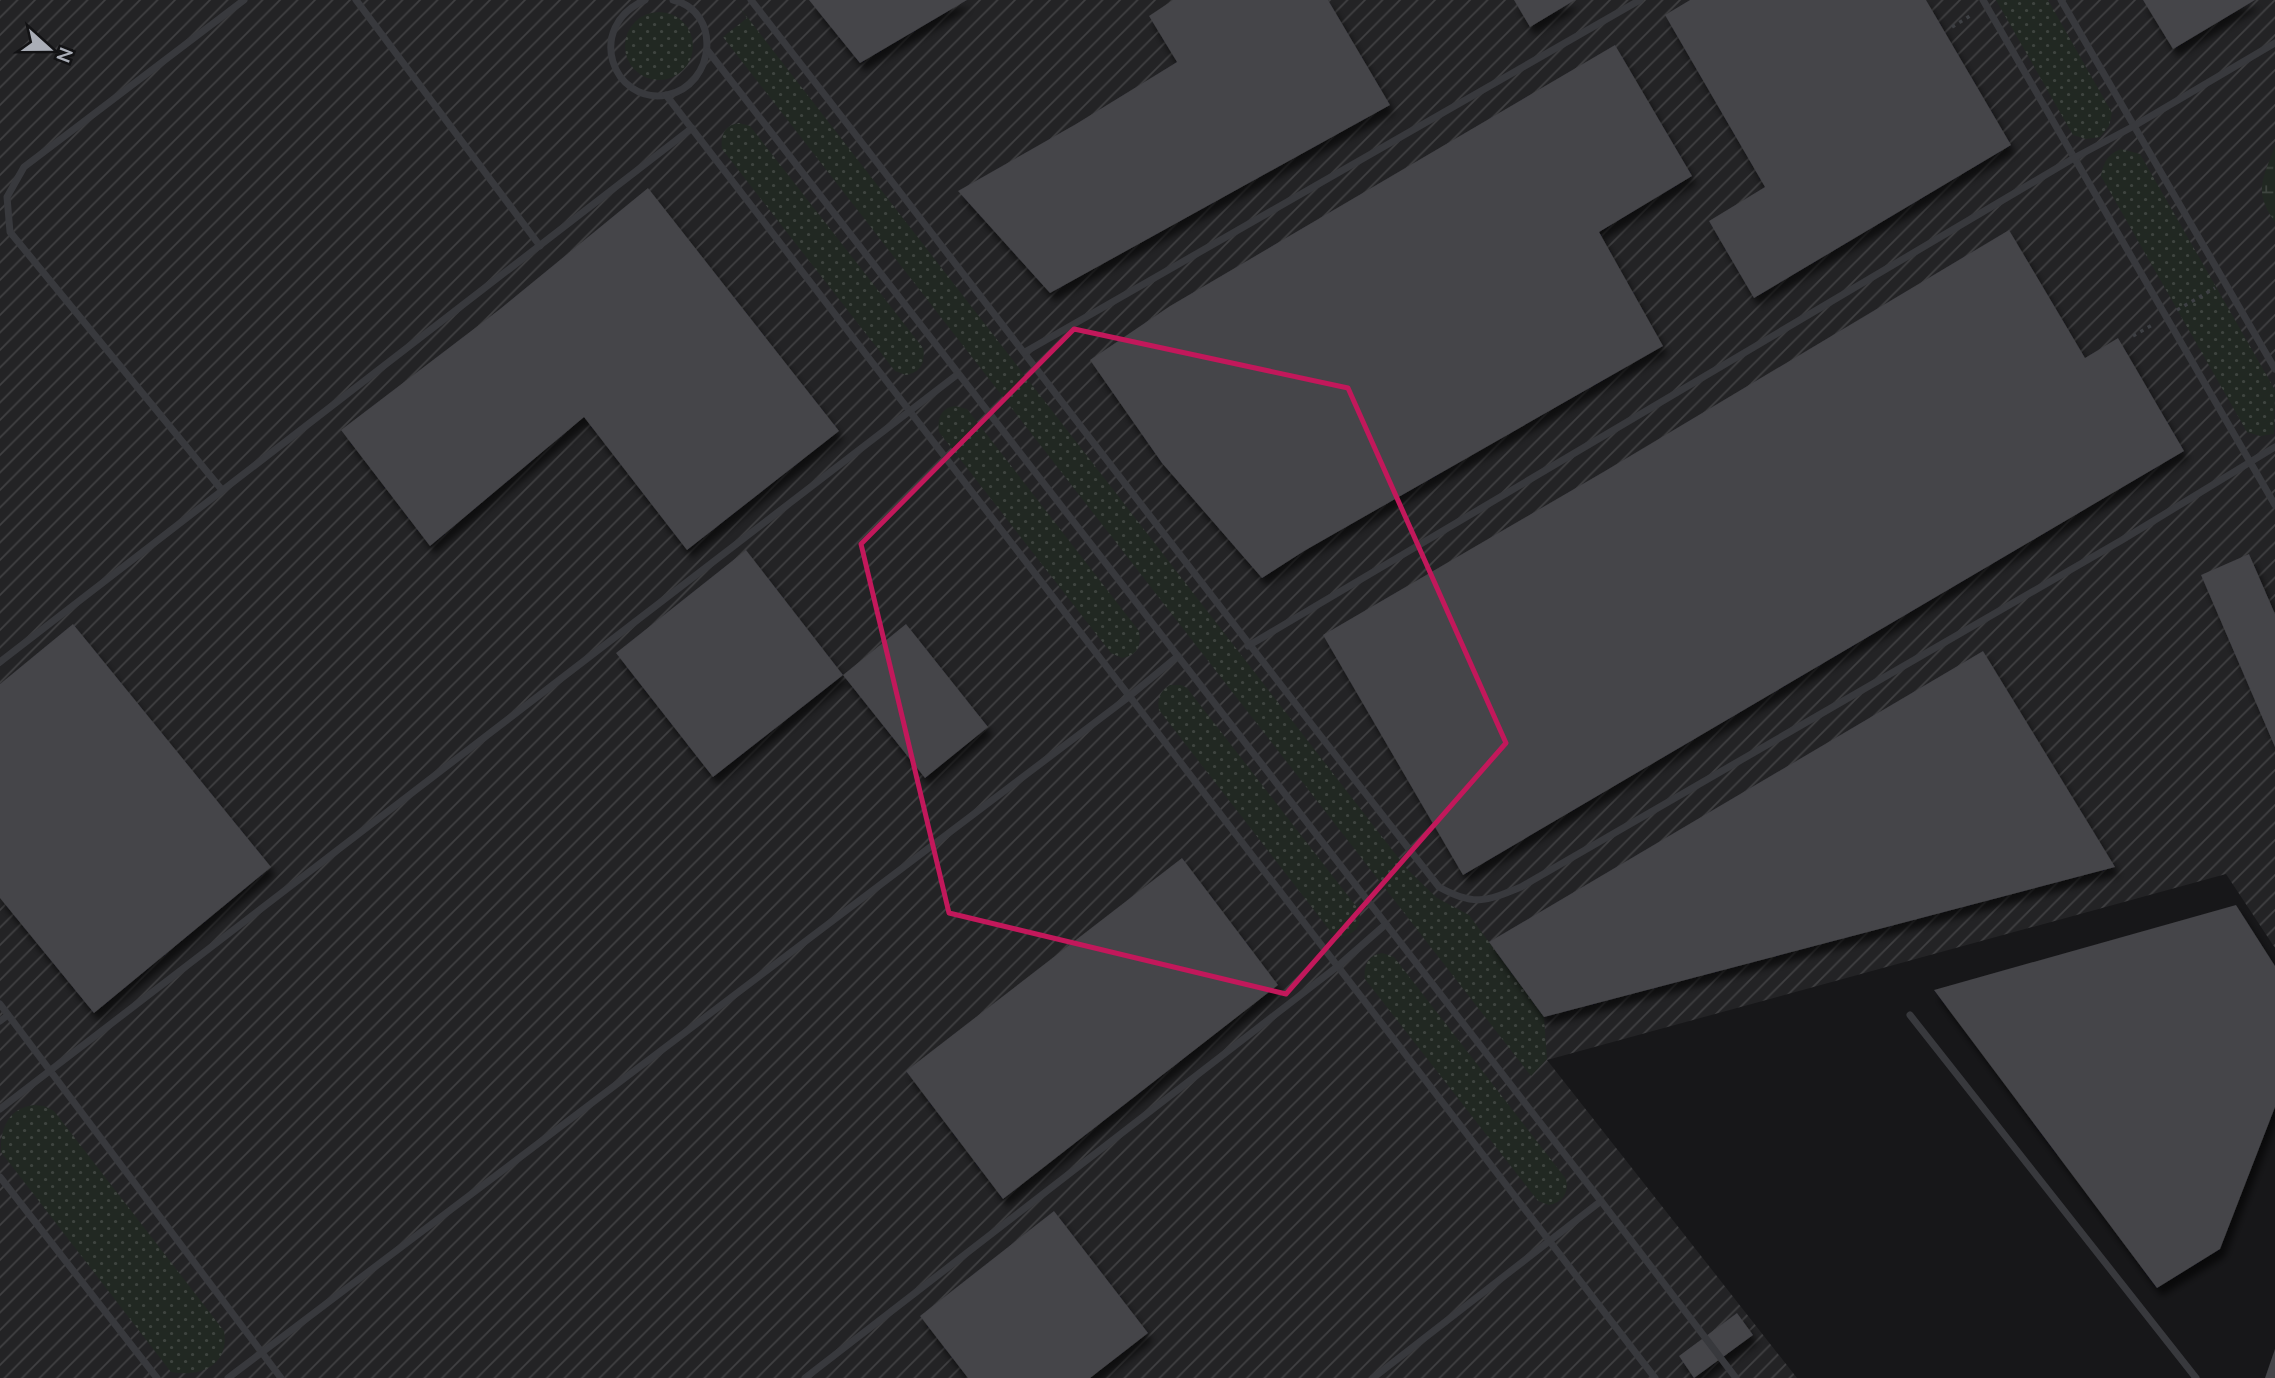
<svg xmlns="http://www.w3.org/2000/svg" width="2275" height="1378" font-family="'Nunito Sans',sans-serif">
	<defs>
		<pattern id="industrial-furrows" width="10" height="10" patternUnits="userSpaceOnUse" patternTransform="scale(1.75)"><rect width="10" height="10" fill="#232325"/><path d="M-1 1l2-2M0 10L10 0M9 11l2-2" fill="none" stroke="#404042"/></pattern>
		<pattern id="grass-dots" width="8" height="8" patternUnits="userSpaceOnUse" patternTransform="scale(1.75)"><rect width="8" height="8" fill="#212822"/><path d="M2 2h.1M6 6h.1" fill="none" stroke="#3f4540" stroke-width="1.8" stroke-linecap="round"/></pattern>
		<pattern id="wetland-marsh" width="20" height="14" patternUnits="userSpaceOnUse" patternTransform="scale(1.75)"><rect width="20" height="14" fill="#212822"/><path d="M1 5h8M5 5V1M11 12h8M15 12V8" fill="none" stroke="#3f4540"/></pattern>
		<filter id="shadow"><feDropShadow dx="4.5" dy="8" stdDeviation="3.5" flood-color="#0009"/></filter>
	</defs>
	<rect width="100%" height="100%" fill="#171719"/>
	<polygon fill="url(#industrial-furrows)" points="0,0 2275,0 2275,948 2226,874 1547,1060 1797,1378 0,1378"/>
	<g fill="url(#grass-dots)">
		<polygon points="734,0 1407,869 1437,898 1469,915 1544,1017 1547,1059 1531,1076 723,37 747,18"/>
		<polygon points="1996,0 2048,0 2112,113 2109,126 2100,137 2086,139 2073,135"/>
		<circle cx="659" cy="46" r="34"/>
		<path d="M739 123 750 126 923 348C926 362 920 373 906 375L895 371 722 149C720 135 725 125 739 123Z"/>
		<path d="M2121 149 2140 154 2275 390 2274 434 2260 436 2247 432 2101 176C2103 163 2108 154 2121 149Z"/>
		<path d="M955 406 967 409 1139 631C1142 645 1137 656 1122 658L1111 653 939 432C937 418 941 408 955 406Z"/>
		<path d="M1170 685H1181L1187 688 1359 910C1362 923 1357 934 1343 936L1331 932 1159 710C1157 699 1160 691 1170 685Z"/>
		<path d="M1382 953 1394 957 1566 1179C1569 1192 1563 1203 1549 1205L1538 1201 1365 979C1363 966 1368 955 1382 953Z"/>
		<path d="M34 1105 44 1106 54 1111 224 1331C230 1363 202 1378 171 1372L1 1152C0 1129 8 1108 34 1105Z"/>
	</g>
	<path fill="url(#wetland-marsh)" d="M2275 146V222C2253 191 2263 179 2275 146Z"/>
	<g fill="#444448" filter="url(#shadow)">
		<polygon points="809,0 967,0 860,63"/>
		<polygon points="1173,0 1328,0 1390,105 1050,293 958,191 1076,124 1177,62 1149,16"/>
		<polygon points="1514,0 1575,0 1530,27"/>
		<polygon points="1690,0 1926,0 2011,145 1754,298 1709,221 1765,187 1665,15"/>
		<polygon points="2143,0 2255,0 2173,49"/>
		<polygon points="1615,45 1692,176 1599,232 1663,346 1304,551 1262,578 1162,463 1090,360 1170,306"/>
		<polygon points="648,188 839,431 687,550 584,417 430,546 341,430 500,309"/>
		<polygon points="2009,230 2085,358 2118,338 2184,451 1463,875 1323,635 1605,471"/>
		<polygon points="746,550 843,675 713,777 616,653"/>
		<polygon points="2249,554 2275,614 2275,747 2201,575"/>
		<polygon points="73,624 271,867 94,1013 0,898 0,684"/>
		<polygon points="906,624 988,727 925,778 843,675"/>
		<polygon points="1983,651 2115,867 1544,1017 1489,942"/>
		<polygon points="1182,858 1278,985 1003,1199 906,1071"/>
		<polygon points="2236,905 2275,966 2275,1107 2220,1249 2157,1288 1934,990"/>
		<polygon points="1054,1211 1148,1333 1090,1378 968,1378 920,1316"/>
		<polygon points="1737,1313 1753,1335 1694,1378 1679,1356"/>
		<polygon points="2275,1349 2275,1378 2265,1378"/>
	</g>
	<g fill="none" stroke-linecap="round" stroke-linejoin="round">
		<g stroke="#3e4044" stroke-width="3.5" stroke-dasharray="3.5 5" stroke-linecap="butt">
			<polyline points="1952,27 1973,14"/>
			<polyline points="2177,310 2215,288"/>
			<polyline points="2133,336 2154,324"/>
		</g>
		<g stroke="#38393d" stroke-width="7">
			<polyline points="356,0 540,246"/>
			<path d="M645 0C584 27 613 105 667 95 716 85 722 11 673 0"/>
			<path d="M751 0C981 295 1207 593 1439 887 1473 906 1485 902 1521 887L2122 540 2275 447"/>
			<polyline points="1983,0 2275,505"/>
			<polyline points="2061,0 2275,369"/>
			<polyline points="708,51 1601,1201 1736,1378"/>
			<polyline points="666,95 1655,1378"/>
			<polyline points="1025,352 1640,0"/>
			<polyline points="222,490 10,232 7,197 24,167 244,0"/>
			<polyline points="1248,646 2074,158 2134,126 2275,43"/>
			<polyline points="0,662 692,128"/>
			<polyline points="0,1004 281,1378"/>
			<polyline points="1910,1015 2196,1378"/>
			<polyline points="0,1021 8,1015"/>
			<polyline points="0,1109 958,374"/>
			<polyline points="0,1177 157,1378"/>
			<polyline points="228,1378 1126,699 1178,656"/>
			<polyline points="805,1378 1338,966 1386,924"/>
			<polyline points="1373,1378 1601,1201"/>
		</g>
	</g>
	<path fill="none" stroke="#c2185b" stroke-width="5" stroke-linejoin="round" d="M1074 329 1348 388 1506 743 1286 994 949 913 861 544Z"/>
	<g transform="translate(49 49) rotate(111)" stroke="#121214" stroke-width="5" paint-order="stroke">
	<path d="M0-5L12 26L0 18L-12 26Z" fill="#aaaeb7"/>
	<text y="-10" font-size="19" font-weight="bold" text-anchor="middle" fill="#aaaeb7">N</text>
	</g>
</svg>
